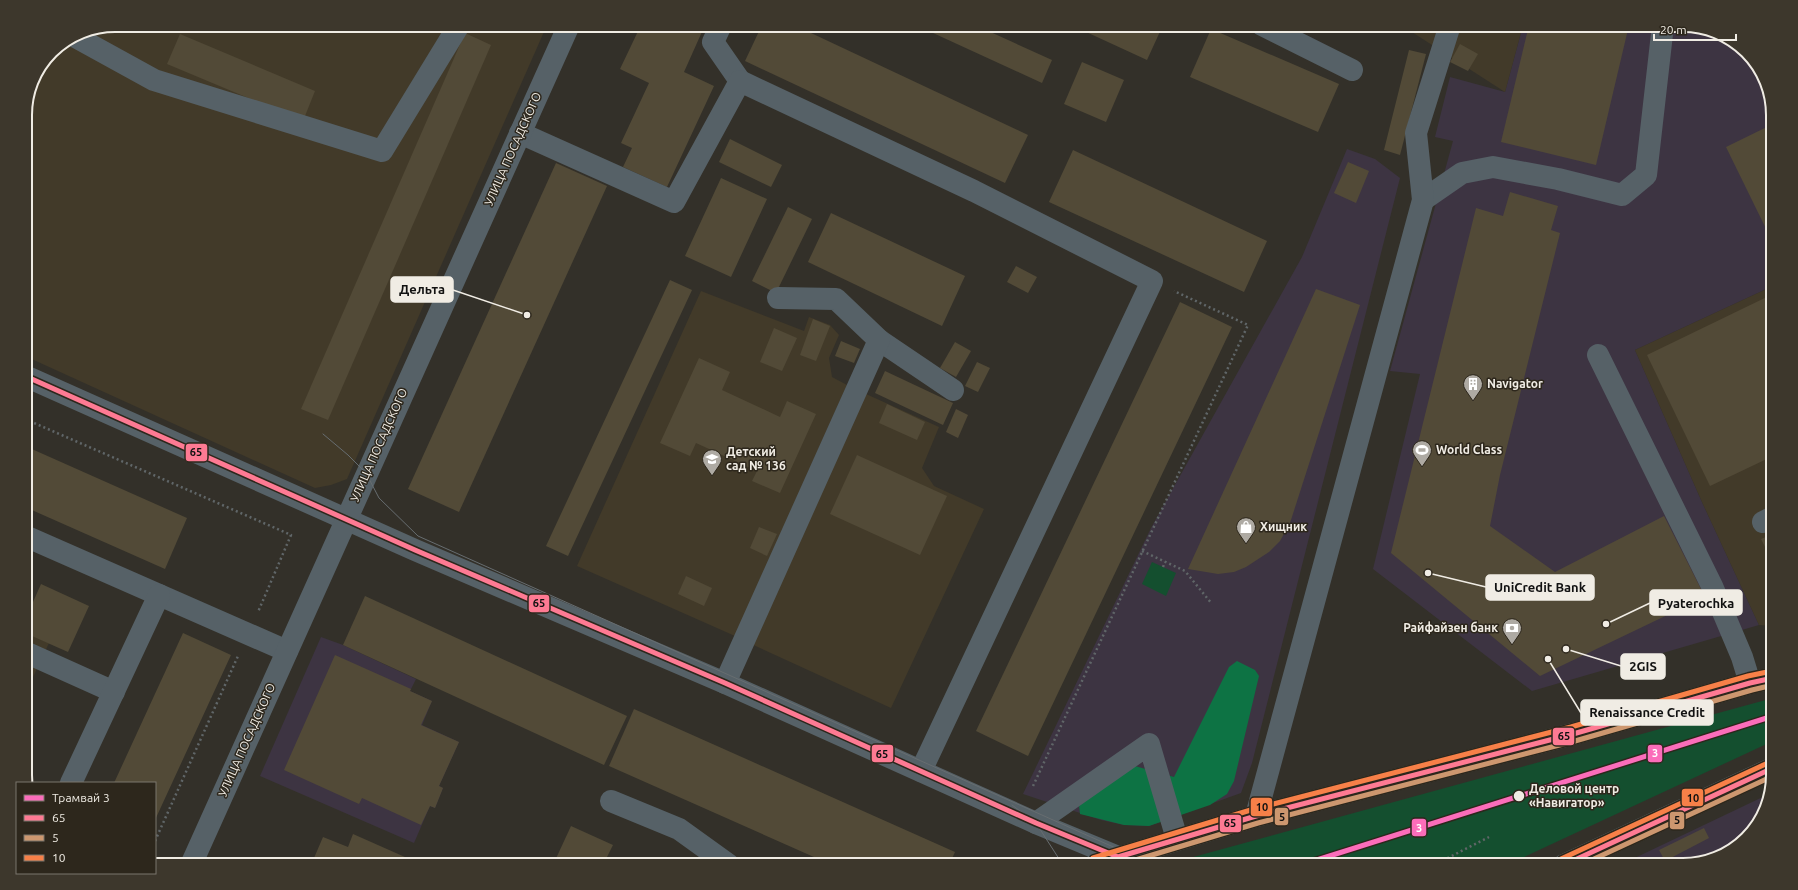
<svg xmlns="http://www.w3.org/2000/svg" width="1798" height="890" font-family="Ubuntu,sans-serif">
	<rect width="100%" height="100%" fill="#333029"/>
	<g fill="#3d3442">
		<polygon points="1523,25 1683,25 1723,34 1758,65 1773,109 1773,286 1635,350 1702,502 1759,625 1532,691 1373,569 1420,374 1390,371 1453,141 1435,137 1450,77 1505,92"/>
		<polygon points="1347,149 1375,159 1400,178 1252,763 1241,793 1149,826 1124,825 1101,820 1023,794 1151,528 1302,257"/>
		<polygon points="321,637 343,645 416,679 410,691 432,701 422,725 459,742 439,786 443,788 435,808 430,806 414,843 260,776"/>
		<polygon points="1769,794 1764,815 1733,850 1684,865 1620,865"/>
	</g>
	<g fill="#423a29">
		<polygon points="115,25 547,25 347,479 331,485 315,488 25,356 25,109 32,80 51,51 81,32"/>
		<polygon points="1401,25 1523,25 1505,92"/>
		<polygon points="1773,286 1773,626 1759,625 1702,502 1635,350"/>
		<polygon points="701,291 804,331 809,317 830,325 839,335 829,358 832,377 847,385 735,636 577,566"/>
		<polygon points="866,394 939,427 922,468 934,486 984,509 891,708 749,643"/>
		<polygon points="25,633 49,643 25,694"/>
	</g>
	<g fill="#144f2f">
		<polygon points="1152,562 1176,573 1166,596 1142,584"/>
		<polygon points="1773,698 1773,741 1507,865 1164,865"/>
	</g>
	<polygon fill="#0d7344" points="1237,661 1255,670 1259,676 1234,781 1227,794 1210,805 1149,826 1124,825 1080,814 1079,805 1117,761 1174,777 1229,667"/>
	<g fill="#524a37">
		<polygon points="641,25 705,25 684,72 714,86 667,187 623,167 632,148 621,143 649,83 620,69"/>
		<polygon points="762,25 794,25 1028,135 1005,183 745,61"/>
		<polygon points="921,25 975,25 1052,60 1042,83 920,27"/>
		<polygon points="1071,25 1163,25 1147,60"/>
		<polygon points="1529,25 1629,25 1596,165 1501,142"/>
		<polygon points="1211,29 1339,84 1318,132 1190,77"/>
		<polygon points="465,33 491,45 328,420 301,409"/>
		<polygon points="180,34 315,91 303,121 167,64"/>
		<polygon points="1460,44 1478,54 1468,71 1450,62"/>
		<polygon points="1409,50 1426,54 1400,155 1384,150"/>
		<polygon points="1082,62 1124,80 1106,122 1064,104"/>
		<polygon points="1773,124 1773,243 1726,147"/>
		<polygon points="730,139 782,165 771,187 719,162"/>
		<polygon points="1073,150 1267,241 1244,292 1049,202"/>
		<polygon points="1348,162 1369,171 1356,203 1334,193"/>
		<polygon points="556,163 607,186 459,512 408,489"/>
		<polygon points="721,178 767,199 731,277 685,256"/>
		<polygon points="1510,192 1558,206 1551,230 1560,233 1500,475 1490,526 1555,572 1664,516 1705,597 1540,676 1391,553 1476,208 1503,216"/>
		<polygon points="788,207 812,219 776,293 752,281"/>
		<polygon points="831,213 965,276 942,326 808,262"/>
		<polygon points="1016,266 1037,277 1028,293 1007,282"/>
		<polygon points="670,280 692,290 568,556 546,546"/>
		<polygon points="1316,289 1360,305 1290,523 1280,541 1269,552 1246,567 1234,572 1218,574 1188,569"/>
		<polygon points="1773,294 1773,456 1710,486 1647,355"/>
		<polygon points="1180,302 1232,327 1028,756 976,731"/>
		<polygon points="813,319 830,326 816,361 800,355"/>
		<polygon points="774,328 797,338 782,371 760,362"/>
		<polygon points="841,341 860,349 854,363 835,356"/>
		<polygon points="955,342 971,351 956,377 940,368"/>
		<polygon points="699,358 730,372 722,390 780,417 787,401 816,414 780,493 752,481 757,471 696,443 690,456 660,443"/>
		<polygon points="977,362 990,368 978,392 965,386"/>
		<polygon points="885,371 953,403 943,425 875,393"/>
		<polygon points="887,404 925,422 917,440 879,423"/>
		<polygon points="956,409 968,415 958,438 946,432"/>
		<polygon points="25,446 187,518 165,569 25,507"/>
		<polygon points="857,455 947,496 920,555 830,514"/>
		<polygon points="759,527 777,534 767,556 750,548"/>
		<polygon points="1773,534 1773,563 1761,539"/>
		<polygon points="686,576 712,588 704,606 678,594"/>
		<polygon points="41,584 89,606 68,652 25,633 25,620"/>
		<polygon points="365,596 627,716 604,765 343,645"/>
		<polygon points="183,633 231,655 155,820 155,783 114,783"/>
		<polygon points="335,655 411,689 410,691 432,701 421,725 459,742 439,786 443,788 435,808 430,806 421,825 362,798 359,804 284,770"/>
		<polygon points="634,709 955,852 949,865 832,865 609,766"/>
		<polygon points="571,826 613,845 603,865 553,865"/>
		<polygon points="1704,828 1709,838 1665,861 1659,850"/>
		<polygon points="353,834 423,865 311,865 323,837 348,847"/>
		<polygon points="695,862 702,865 693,865"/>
	</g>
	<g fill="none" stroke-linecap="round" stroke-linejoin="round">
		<g stroke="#606668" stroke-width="2.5" stroke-dasharray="2 3" stroke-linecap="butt">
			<polyline points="25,419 291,535 258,612"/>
			<polyline points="1142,551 1185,571 1212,604"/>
			<polyline points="1163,567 1165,562"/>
			<polyline points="1033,786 1248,325 1174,291"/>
			<polyline points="155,841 238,656"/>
			<polyline points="1434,865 1489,837"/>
		</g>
		<g stroke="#566167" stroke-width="22">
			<polyline points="721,25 713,42 740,81"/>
			<polyline points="1262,25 1352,70"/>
			<polyline points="74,36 154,80 382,151 459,25"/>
			<polyline points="520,133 674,202 740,81 974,191 1152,281 921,771"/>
			<polyline points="1423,200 1462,173 1493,167 1558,179 1622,195 1646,175 1663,25"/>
			<polyline points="879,340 953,390"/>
			<polyline points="1598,355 1712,586 1742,657 1750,683"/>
			<polyline points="25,376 415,550 725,683 1036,823 1118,857"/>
			<polyline points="1763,522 1773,517"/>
			<polyline points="25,536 287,651"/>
			<polyline points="25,652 114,692"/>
			<polyline points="725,683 879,340 836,299 778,298"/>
			<polyline points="71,783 159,595"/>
			<polyline points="611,801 679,829 729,865"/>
			<polyline points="1256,816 1423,200 1416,133 1450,25"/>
			<polyline points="1036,823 1149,744 1177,839"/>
			<polyline points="191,865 569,25"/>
		</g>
		<g stroke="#5c696f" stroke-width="22">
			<polyline points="1095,865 1256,816 1573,734 1750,683 1773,678"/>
			<polyline points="1564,865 1773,768"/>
		</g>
		<g stroke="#676d70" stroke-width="1">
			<polyline points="323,434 348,455 366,473 379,498 418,536 1147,862 1160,865"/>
			<polyline points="1012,805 1036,823 1063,865"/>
			<polyline points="1252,865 1316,859 1370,858"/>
		</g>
		<g stroke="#2d271c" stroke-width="8">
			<g id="bus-1">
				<polyline points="25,376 415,550 725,683 1036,823 1118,857 1256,816 1573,734 1750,683 1773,678"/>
				<polyline points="1564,865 1773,768"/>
			</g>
		</g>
		<g stroke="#2d271c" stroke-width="8">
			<g id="bus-2">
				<polyline points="1119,865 1258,823 1575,741 1752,690 1773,685"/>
				<polyline points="1581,865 1773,776"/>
			</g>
		</g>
		<g stroke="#2d271c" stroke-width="8">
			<g id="bus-3">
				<polyline points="1093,858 1254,809 1571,727 1748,676 1772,671"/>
				<polyline points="1561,859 1770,762"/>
			</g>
		</g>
		<use href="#bus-1" stroke="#fe7a93" stroke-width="5"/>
		<use href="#bus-2" stroke="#cd976f" stroke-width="5"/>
		<use href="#bus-3" stroke="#f78048" stroke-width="5"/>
		<g stroke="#2d271c" stroke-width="8">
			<polyline id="tram-1" points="1301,865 1773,716"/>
		</g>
		<use href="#tram-1" stroke="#fb6dba" stroke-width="5"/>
	</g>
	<defs>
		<g id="building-pin" transform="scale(1)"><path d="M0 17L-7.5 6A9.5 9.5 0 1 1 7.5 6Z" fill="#aeaaa3" stroke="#2d271c"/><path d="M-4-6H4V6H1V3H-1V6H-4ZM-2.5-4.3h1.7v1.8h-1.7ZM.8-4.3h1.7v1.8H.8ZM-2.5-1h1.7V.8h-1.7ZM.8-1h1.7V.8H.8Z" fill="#fff"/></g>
		<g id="stadium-pin" transform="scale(1)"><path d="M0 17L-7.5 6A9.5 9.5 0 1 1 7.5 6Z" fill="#aeaaa3" stroke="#2d271c"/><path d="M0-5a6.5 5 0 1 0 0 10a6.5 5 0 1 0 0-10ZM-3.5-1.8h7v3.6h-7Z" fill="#fff"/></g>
		<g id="school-pin" transform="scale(1)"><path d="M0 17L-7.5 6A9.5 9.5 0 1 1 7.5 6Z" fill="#aeaaa3" stroke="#2d271c"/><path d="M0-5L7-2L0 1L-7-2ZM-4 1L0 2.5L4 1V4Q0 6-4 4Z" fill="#fff"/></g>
		<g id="shop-pin" transform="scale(1)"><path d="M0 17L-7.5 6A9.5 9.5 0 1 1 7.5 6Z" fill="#aeaaa3" stroke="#2d271c"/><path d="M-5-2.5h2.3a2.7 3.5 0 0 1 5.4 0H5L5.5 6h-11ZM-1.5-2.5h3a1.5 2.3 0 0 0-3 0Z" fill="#fff"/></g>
		<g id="bank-pin" transform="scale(1)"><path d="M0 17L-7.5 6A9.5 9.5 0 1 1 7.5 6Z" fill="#aeaaa3" stroke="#2d271c"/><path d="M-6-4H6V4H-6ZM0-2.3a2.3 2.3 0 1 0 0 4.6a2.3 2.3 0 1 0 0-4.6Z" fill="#fff"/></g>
	</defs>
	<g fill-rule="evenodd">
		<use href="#building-pin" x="1473" y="384"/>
		<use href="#stadium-pin" x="1422" y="450"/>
		<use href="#school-pin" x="712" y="459"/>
		<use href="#shop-pin" x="1246" y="527"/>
		<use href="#bank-pin" x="1512" y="628"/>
	</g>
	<circle fill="#f0ece4" stroke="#2d271c" stroke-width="1.5" cx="1519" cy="796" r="6"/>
	<g text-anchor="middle" stroke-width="3" stroke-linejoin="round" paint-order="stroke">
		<g font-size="12" fill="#f0ece4" stroke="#2d271c">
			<text transform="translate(513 149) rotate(-66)" y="4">УЛИЦА ПОСАДСКОГО</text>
			<text transform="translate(379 445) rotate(-66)" y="4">УЛИЦА ПОСАДСКОГО</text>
			<text transform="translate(247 740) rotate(-66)" y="4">УЛИЦА ПОСАДСКОГО</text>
		</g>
		<g font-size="12" font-weight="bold" fill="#f0ece4" stroke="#2d271c" text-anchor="start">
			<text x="1487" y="388">Navigator</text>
			<text x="1436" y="454">World Class</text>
			<text x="726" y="456">Детский<tspan x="726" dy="14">сад № 136</tspan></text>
			<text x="1260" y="531">Хищник</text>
			<text x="1498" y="632" text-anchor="end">Райфайзен банк</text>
		</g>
		<g font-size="12" font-weight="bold" fill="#f0ece4" stroke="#2d271c" text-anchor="start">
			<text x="1529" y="793">Деловой центр<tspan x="1529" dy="14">«Навигатор»</tspan></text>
		</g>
	</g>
	<path d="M0 0H1798V890H0ZM115 32H1683A83 83 0 0 1 1766 115V775A83 83 0 0 1 1683 858H115A83 83 0 0 1 32 775V115A83 83 0 0 1 115 32Z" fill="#3d372c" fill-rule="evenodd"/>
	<path fill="none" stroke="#f0ece4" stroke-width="2" d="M115 32H1683A83 83 0 0 1 1766 115V775A83 83 0 0 1 1683 858H115A83 83 0 0 1 32 775V115A83 83 0 0 1 115 32Z"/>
	<path fill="none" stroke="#f0ece4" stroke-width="1.5" d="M527 315L453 290M1428 573L1486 587M1606 624L1650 603M1566 649L1621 666M1548 659L1581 713"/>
	<g fill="#f0ece4" stroke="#2d271c" stroke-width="1.5">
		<circle cx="527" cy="315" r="4"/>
		<circle cx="1428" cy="573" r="4"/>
		<circle cx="1606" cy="624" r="4"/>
		<circle cx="1566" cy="649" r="4"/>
		<circle cx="1548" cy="659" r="4"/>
	</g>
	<g fill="#f0ece4" stroke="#f0ece4" stroke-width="1.5">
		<rect x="391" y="277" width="62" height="25" rx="4"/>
		<rect x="1486" y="575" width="108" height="25" rx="4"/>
		<rect x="1650" y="590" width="92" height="25" rx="4"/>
		<rect x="1621" y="654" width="44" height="25" rx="4"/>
		<rect x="1581" y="700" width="132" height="25" rx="4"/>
	</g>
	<g font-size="13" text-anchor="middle" font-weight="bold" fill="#111">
		<text x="422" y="294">Дельта</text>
		<text x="1540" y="592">UniCredit Bank</text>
		<text x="1696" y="608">Pyaterochka</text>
		<text x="1643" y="671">2GIS</text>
		<text x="1647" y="717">Renaissance Credit</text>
	</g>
	<g stroke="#2d271c" stroke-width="1.5">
		<rect x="185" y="443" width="23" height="19" rx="4" fill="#fe7a93"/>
		<rect x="528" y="594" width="22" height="19" rx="4" fill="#fe7a93"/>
		<rect x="1552" y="727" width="23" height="19" rx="4" fill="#fe7a93"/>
		<rect x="1647" y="744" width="16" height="19" rx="4" fill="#fb6dba"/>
		<rect x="871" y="744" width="23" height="19" rx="4" fill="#fe7a93"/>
		<rect x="1681" y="788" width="23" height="19" rx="4" fill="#f78048"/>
		<rect x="1250" y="797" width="23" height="20" rx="4" fill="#f78048"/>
		<rect x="1274" y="807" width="15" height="19" rx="4" fill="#cd976f"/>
		<rect x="1669" y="811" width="16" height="19" rx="4" fill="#cd976f"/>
		<rect x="1219" y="814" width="23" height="19" rx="4" fill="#fe7a93"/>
		<rect x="1411" y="818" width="16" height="19" rx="4" fill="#fb6dba"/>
	</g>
	<g font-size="11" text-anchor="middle" font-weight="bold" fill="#fff">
		<text x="1655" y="757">3</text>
		<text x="1419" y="832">3</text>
	</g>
	<g font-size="11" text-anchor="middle" font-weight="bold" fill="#111">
		<text x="196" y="456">65</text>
		<text x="539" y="607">65</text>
		<text x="1564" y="740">65</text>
		<text x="882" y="758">65</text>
		<text x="1693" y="802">10</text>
		<text x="1262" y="811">10</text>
		<text x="1282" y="821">5</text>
		<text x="1677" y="824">5</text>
		<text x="1230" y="827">65</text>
	</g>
	<rect x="16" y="782" width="140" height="92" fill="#2d271c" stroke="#7b766c"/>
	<rect x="24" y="795" width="20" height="6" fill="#fb6dba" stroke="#7b766c"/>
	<text x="52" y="802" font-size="12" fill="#f0ece4">Трамвай 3</text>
	<rect x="24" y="815" width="20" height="6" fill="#fe7a93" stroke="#7b766c"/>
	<text x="52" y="822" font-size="12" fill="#f0ece4">65</text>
	<rect x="24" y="835" width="20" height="6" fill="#cd976f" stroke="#7b766c"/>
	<text x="52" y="842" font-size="12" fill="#f0ece4">5</text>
	<rect x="24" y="855" width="20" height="6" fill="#f78048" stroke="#7b766c"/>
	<text x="52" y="862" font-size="12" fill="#f0ece4">10</text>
	<path d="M1654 34v6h82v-6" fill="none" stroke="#f0ece4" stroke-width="2"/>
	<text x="1660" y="34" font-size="12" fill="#f0ece4" stroke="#2d271c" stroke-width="3" paint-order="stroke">20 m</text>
</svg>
